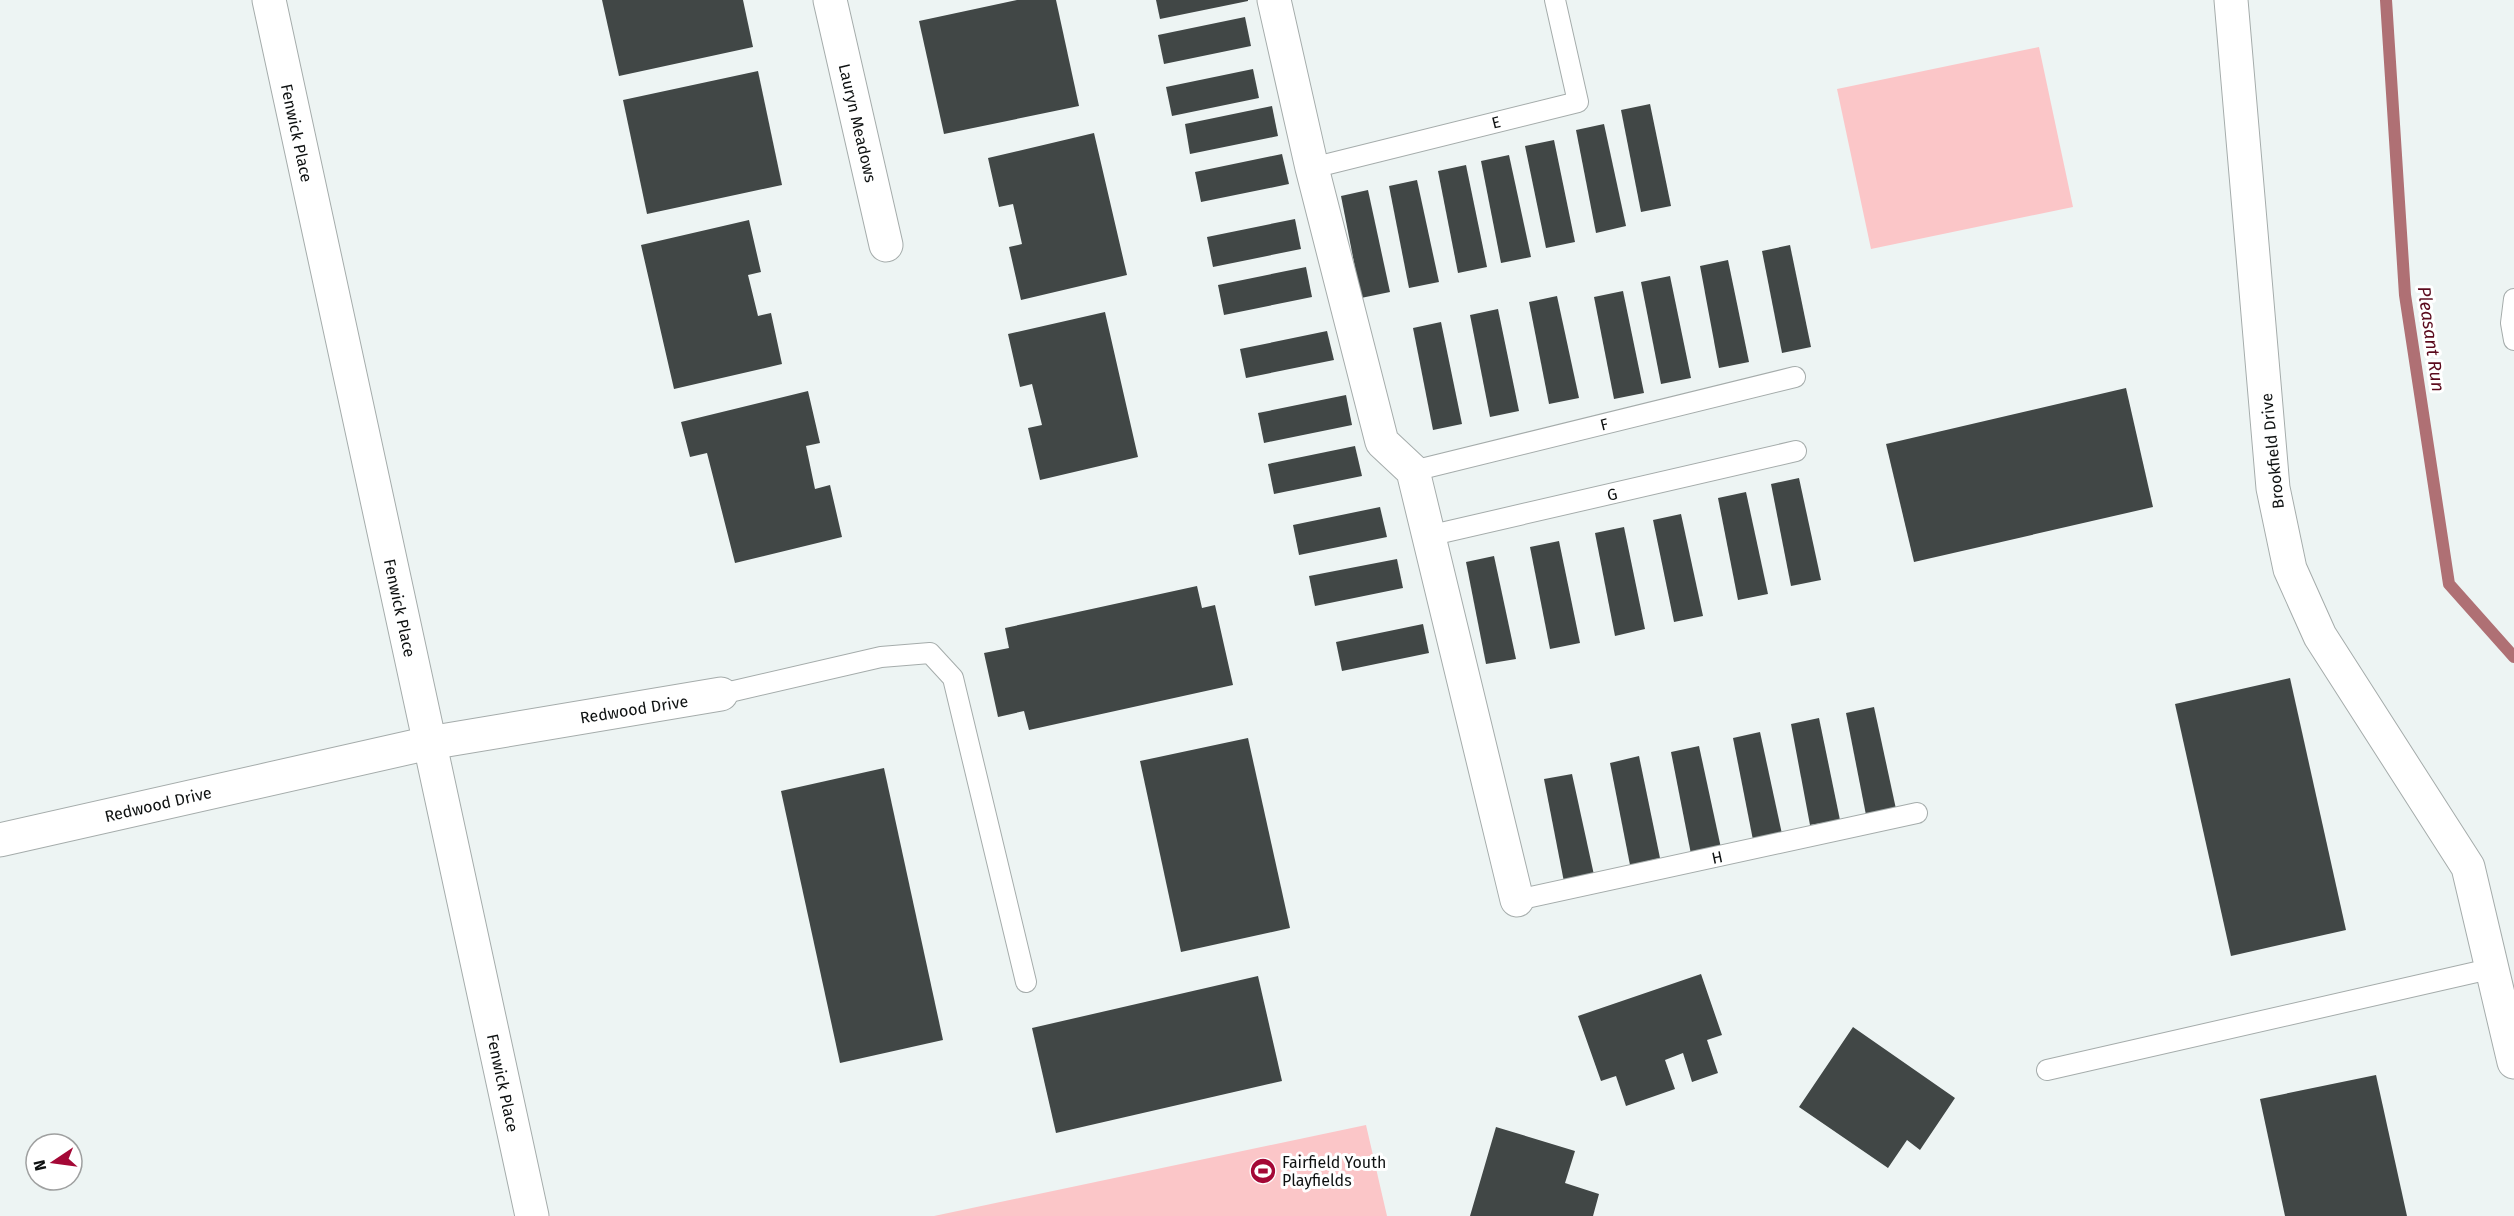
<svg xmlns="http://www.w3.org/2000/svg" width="2514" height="1216" font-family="'Fira Sans',sans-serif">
	<rect width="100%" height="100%" fill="#edf4f3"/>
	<g fill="#fbc6c8">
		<polygon points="2039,47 2073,207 1871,249 1837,89"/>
		<polygon points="1366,1125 1387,1216 934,1216"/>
	</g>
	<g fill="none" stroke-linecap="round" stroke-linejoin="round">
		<polyline stroke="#af7074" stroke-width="12" points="2386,0 2405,295 2449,584 2514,657"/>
	</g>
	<g fill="#414746">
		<polygon points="602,0 743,0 753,47 619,76"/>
		<polygon points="1017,0 1056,0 1079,106 944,134 919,21"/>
		<polygon points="1156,0 1248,0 1248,1 1160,19"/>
		<polygon points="1245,17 1251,46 1164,64 1158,35"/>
		<polygon points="1253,69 1259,98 1172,116 1166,87"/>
		<polygon points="758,71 782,185 647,214 623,100"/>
		<polygon points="1650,104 1671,206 1641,212 1621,110"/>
		<polygon points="1272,106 1278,136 1190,154 1185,124"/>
		<polygon points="1604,124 1626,226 1596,233 1576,130"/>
		<polygon points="1094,133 1127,275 1021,300 1009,247 1022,244 1013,204 999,207 988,158"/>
		<polygon points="1554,140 1575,242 1546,248 1525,146"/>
		<polygon points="1282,154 1289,184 1201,202 1195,172"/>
		<polygon points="1509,155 1531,257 1501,263 1481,161"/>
		<polygon points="1466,165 1487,267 1458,273 1438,171"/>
		<polygon points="1417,180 1439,282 1409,288 1389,186"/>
		<polygon points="1368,190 1390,292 1361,298 1341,196"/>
		<polygon points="1295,219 1301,249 1213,267 1207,237"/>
		<polygon points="749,220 761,272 748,275 758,316 771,313 782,364 674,389 641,245"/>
		<polygon points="1790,245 1811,347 1782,353 1762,251"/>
		<polygon points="1728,260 1749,362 1719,368 1700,266"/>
		<polygon points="1306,267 1312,297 1224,315 1218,285"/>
		<polygon points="1670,276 1691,378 1661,384 1641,282"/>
		<polygon points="1623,291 1644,393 1614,399 1594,297"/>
		<polygon points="1557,296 1579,398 1549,404 1529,302"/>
		<polygon points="1498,309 1519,411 1490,417 1470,315"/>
		<polygon points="1105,312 1138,457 1040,480 1028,428 1042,425 1032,384 1020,387 1008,334"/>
		<polygon points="1441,322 1462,424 1433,430 1413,328"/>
		<polygon points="1327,331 1334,360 1246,378 1240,349"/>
		<polygon points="2126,388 2153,507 1914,562 1886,444"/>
		<polygon points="808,391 820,443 806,446 815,489 830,485 842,537 735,563 707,453 690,457 681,422"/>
		<polygon points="1346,395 1352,425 1264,443 1258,413"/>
		<polygon points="1355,446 1362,476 1274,494 1268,464"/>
		<polygon points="1799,478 1821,580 1791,586 1771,484"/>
		<polygon points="1746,492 1768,594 1738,600 1718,498"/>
		<polygon points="1380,507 1387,537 1299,555 1293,525"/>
		<polygon points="1681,514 1703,616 1674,622 1653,520"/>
		<polygon points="1624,527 1645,629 1615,636 1595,533"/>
		<polygon points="1559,541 1580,643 1550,649 1530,547"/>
		<polygon points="1494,556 1516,659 1486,664 1466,562"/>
		<polygon points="1397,559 1403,588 1315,606 1309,576"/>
		<polygon points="1197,586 1202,608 1215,605 1233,685 1029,730 1024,711 998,717 984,653 1009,648 1005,628"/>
		<polygon points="1423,624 1429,653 1342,671 1336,642"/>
		<polygon points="2290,678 2346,930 2231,956 2175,704"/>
		<polygon points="1874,707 1896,809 1866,815 1846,713"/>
		<polygon points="1819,718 1840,820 1810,825 1791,724"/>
		<polygon points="1760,732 1782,834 1753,840 1733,738"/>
		<polygon points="1248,738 1290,928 1181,952 1140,761"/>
		<polygon points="1699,746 1721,848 1691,854 1671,752"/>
		<polygon points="1639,756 1660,858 1630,865 1610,763"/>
		<polygon points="884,768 943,1040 840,1063 781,791"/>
		<polygon points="1572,774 1594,875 1564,882 1544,779"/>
		<polygon points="1701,974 1722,1035 1707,1040 1718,1073 1692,1082 1683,1053 1665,1060 1675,1089 1626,1106 1616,1076 1601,1081 1578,1016"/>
		<polygon points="1258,976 1282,1081 1056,1133 1032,1028"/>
		<polygon points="1853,1027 1955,1098 1920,1150 1907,1140 1888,1168 1799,1107"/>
		<polygon points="2376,1075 2407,1216 2285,1216 2260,1099"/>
		<polygon points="1496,1127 1575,1151 1565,1183 1599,1194 1593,1216 1470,1216"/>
	</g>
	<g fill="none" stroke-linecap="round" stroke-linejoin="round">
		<g stroke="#a5acab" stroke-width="22">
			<g id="lane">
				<polyline points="1312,168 1578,102 1555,0"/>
				<polyline points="2514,299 2511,323 2514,340"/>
				<polyline points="1413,471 1795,377"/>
				<polyline points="1428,536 1796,451"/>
				<polyline points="721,694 881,657 930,653 953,678 1026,982"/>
				<polyline points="1517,900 1917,813"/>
				<polyline points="2047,1070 2494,968"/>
			</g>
		</g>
		<g stroke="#a5acab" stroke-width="35">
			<g id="street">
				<polyline points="269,0 532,1216"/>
				<polyline points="830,0 886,245"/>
				<polyline points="1274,0 1312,168 1382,442 1413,471 1517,900"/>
				<polyline points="2231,0 2273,488 2290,569 2320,636 2468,867 2514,1062"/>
				<polyline points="0,840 429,743 721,694"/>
			</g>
		</g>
		<use href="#lane" stroke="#fff" stroke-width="20"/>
		<use href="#street" stroke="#fff" stroke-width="33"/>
	</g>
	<defs>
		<g id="stadium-disc" transform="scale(1.35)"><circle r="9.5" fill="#a40836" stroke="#fff"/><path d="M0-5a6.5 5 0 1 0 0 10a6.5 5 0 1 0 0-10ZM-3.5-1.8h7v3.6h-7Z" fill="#fff"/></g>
	</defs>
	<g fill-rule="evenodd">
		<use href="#stadium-disc" x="1263" y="1171"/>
	</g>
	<g text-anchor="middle" stroke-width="6" stroke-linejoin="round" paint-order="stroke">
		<g font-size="16" fill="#0e1111" stroke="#fff">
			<text transform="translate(1496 122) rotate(-14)" y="6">E</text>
			<text transform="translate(858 123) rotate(77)" y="6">Lauryn Meadows</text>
			<text transform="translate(297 133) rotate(78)" y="6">Fenwick Place</text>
			<text transform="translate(1604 424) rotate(-14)" y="6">F</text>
			<text transform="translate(2272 451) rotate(-96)" y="6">Brookfield Drive</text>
			<text transform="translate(1612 494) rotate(-13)" y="6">G</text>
			<text transform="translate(400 608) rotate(78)" y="6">Fenwick Place</text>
			<text transform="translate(634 709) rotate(-9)" y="6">Redwood Drive</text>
			<text transform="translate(158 804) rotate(-13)" y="6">Redwood Drive</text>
			<text transform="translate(1717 857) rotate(-12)" y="6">H</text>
			<text transform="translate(503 1083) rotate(78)" y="6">Fenwick Place</text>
		</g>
		<g font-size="16" fill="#0e1111" stroke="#fff" text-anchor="start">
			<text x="1282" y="1168">Fairfield Youth<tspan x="1282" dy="18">Playfields</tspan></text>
		</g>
		<g font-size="18" font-style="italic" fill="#5b0a1d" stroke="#fff">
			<text transform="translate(2431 339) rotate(82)" y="6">Pleasant Run</text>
		</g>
	</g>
	<g transform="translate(54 1162) rotate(257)"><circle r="28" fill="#ffffff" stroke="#9fa0a0" stroke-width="1.5"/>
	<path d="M0-4.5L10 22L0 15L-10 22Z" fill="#a40836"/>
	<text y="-9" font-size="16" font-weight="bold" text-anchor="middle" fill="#0e1111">N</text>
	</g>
</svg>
